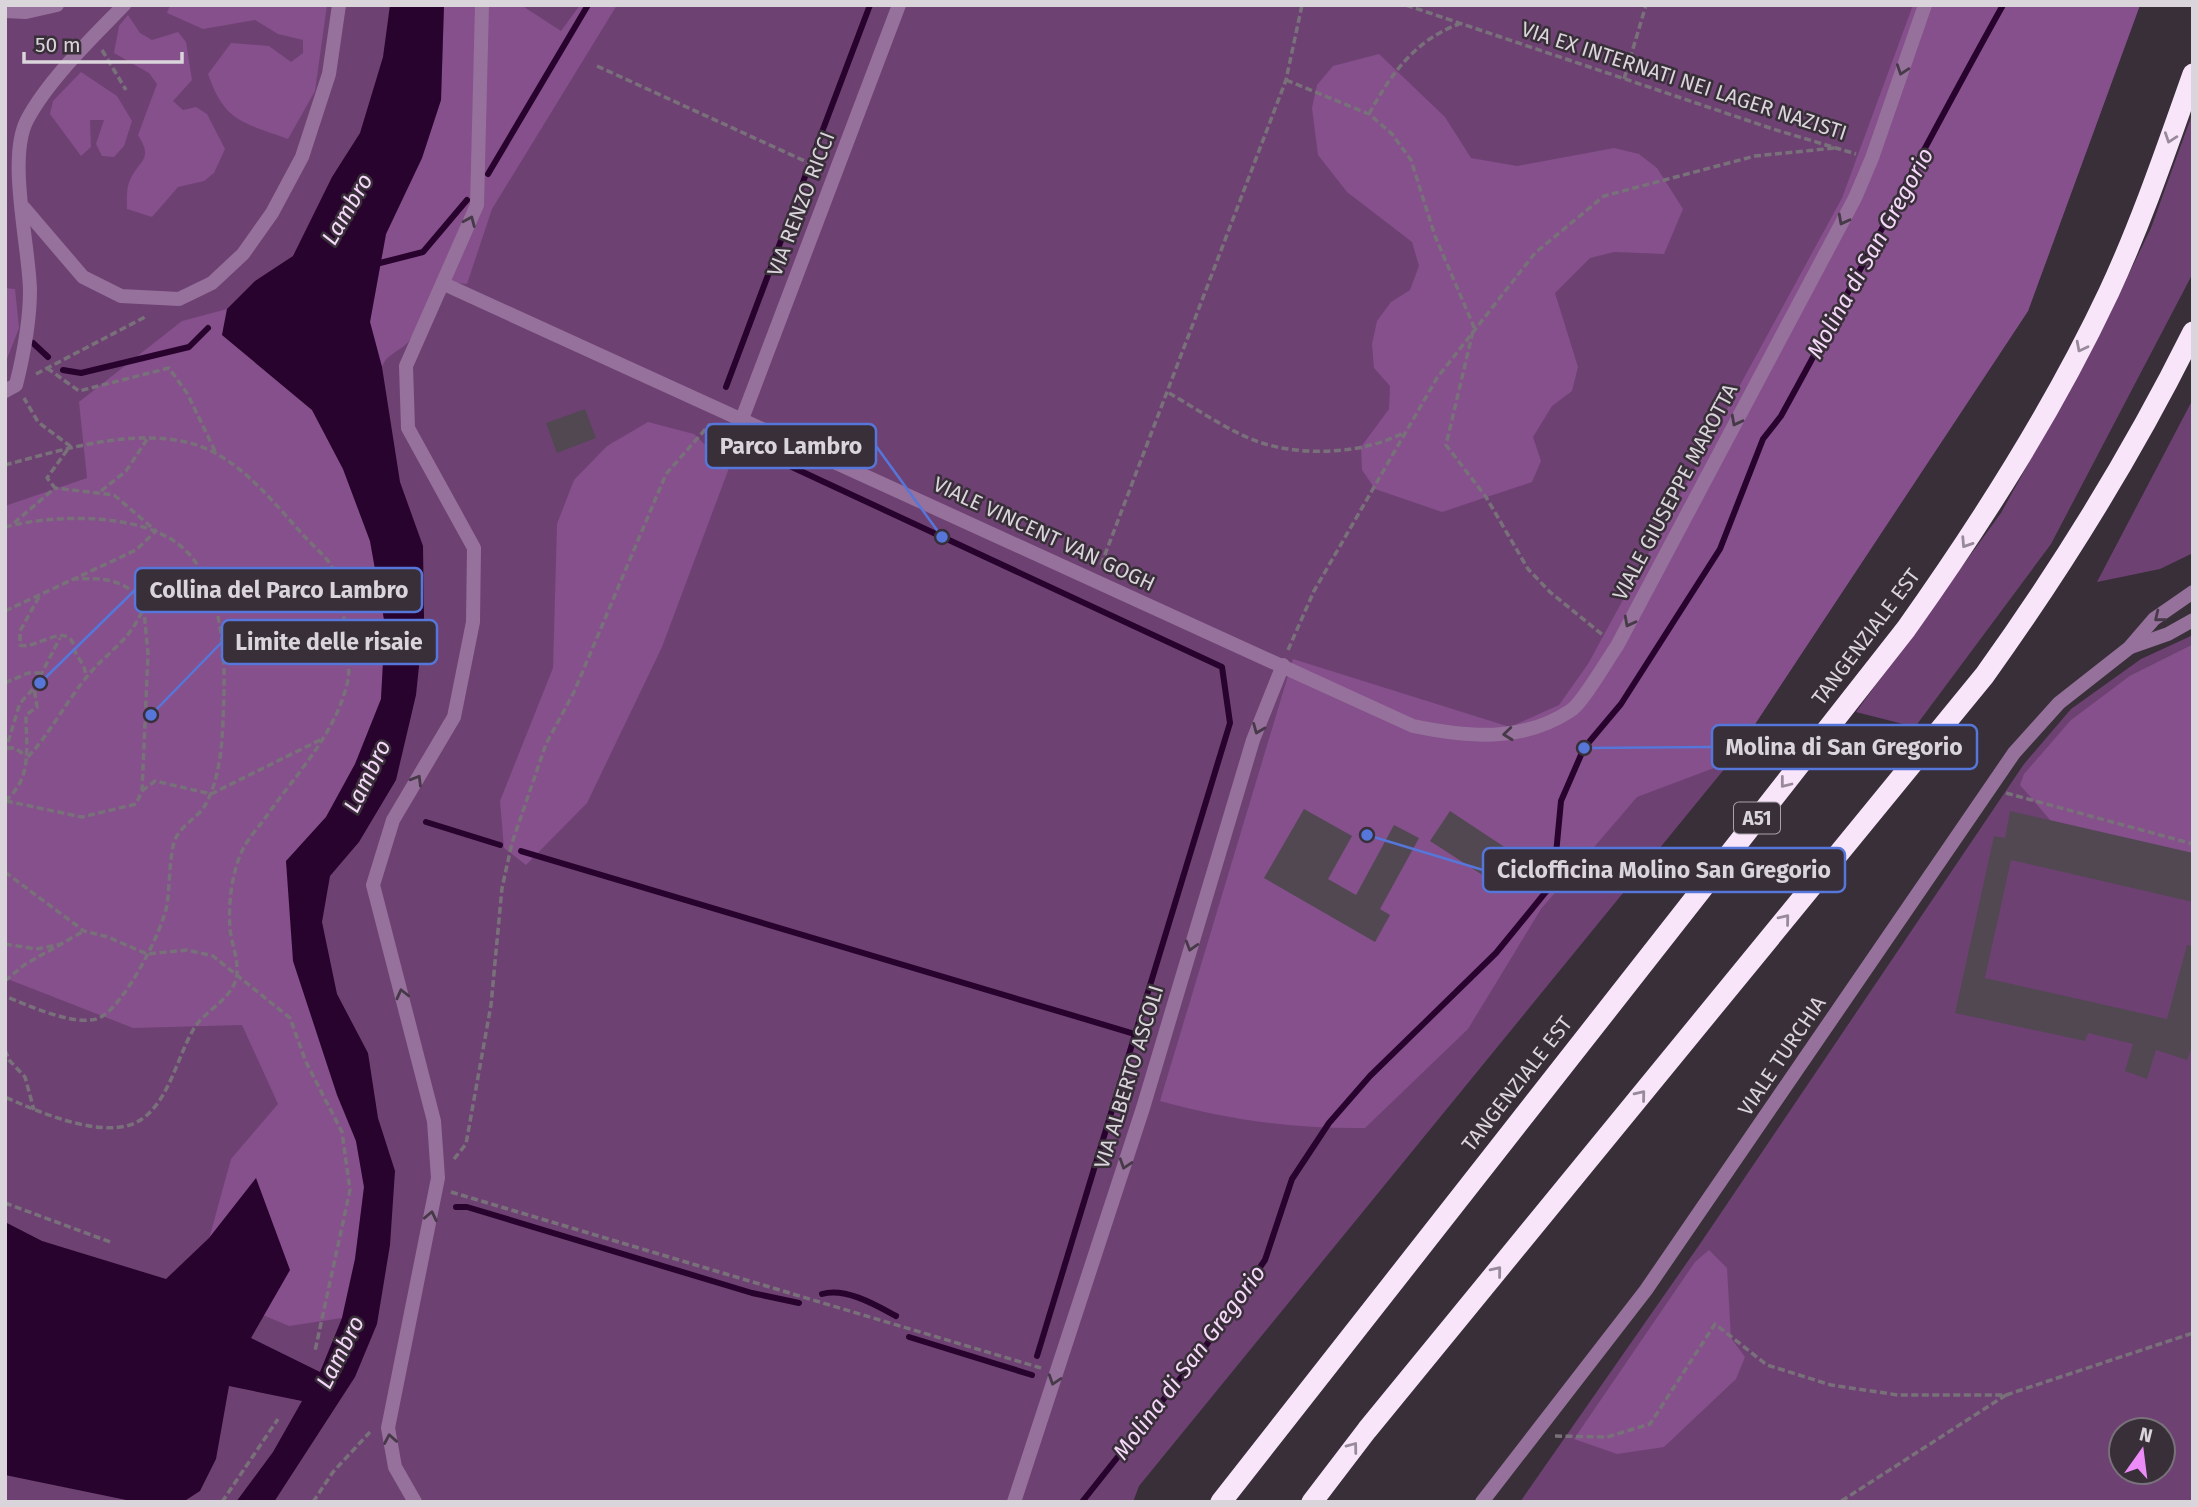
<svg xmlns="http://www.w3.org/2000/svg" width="2198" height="1507" font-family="'Fira Sans',sans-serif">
	<rect width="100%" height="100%" fill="#382f39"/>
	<g fill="#6e4173" fill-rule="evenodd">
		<polygon points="5,5 2140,5 2028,311 1730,762 1139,1486 1133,1502 5,1502"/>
		<polygon points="2193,112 2193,273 2051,544 1915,727 1856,712 2001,513 2101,332 2151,228"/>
		<polygon points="2193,399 2193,553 2160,569 2097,582"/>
		<path d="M2193 635V644L2131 675 2193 862V1502H1520L1702 1241 2024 764 2071 709 2141 659ZM2121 1430H2163V1472H2121Z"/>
	</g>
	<g fill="#85508b">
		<path d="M170 5H327L315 91 288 139C243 122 225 123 208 74L231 43 269 46 291 62 303 53V40L278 34 255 20 203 29 167 13Z"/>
		<path d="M444 5H521L561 31 580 5H617L492 209 467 284 443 282C432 302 423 323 409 341 400 352 387 353 382 367L370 322 386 234 422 158 441 100Z"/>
		<path d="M1913 5H2140L2028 311 1730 762 1637 797 1541 909 1468 1029 1365 1128C1294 1129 1229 1120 1160 1101L1293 659 1510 727 1559 705 1588 664 1842 198Z"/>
		<path d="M128 15 140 33 152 40 178 32 186 42 192 80 173 101 183 110 196 107 207 114 225 149 214 173 204 181 178 187 152 217 127 209C127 200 126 188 130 180 139 160 154 160 138 135L157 84 149 73 114 53 119 26Z"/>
		<polygon points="1379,54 1445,117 1471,158 1517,166 1614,148 1639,154 1657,168 1683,209 1664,254 1614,252 1590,258 1555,293 1578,367 1572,391 1552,406 1533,437 1541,461 1532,482 1442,512 1375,489 1362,470 1361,447 1389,409 1390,386 1374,368 1372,344 1377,321 1391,302 1410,290 1419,266 1412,242 1347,192 1318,155 1312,108 1317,85 1333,66"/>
		<polygon points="81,72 117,96 132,121 124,146 114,157 102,156 96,144 104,120 90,120 91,147 81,156 50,114 53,101"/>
		<polygon points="5,288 15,289 19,328 5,364"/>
		<polygon points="227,309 222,335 312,410 343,469 370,541 385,625 381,699 355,764 326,817 286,862 321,1044 356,1141 364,1187 355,1259 342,1318 289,1326 237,1304 204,1257 231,1159 278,1104 242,1025 133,1028 5,978 5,506 87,478 79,402 182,321"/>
		<polygon points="648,422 694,434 729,468 662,647 587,803 526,865 504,848 500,801 553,668 557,524 574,480 607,446"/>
		<polygon points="2193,644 2193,862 2051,821 2020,785 2024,774 2071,720 2131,675"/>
		<polygon points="1709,1250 1727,1268 1731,1338 1745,1357 1736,1379 1664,1447 1617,1454 1574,1439 1695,1262"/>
	</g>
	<polygon fill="#28032d" points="390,5 444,5 441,100 422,158 386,234 370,322 382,367 400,482 423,546 424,618 416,695 396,780 359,842 330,876 322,922 337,994 368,1053 378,1118 395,1171 390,1245 377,1324 355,1377 274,1502 236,1502 273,1452 302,1401 229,1386 216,1459 200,1491 183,1502 136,1502 5,1475 5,1222 42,1241 166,1279 209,1238 256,1178 290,1270 251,1338 320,1372 342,1318 355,1259 364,1187 356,1141 337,1095 293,961 286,861 326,817 355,764 381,699 385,625 370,541 343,469 312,410 222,335 227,309 255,281 293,256 332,177 360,133 383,57"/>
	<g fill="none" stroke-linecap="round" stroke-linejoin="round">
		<g stroke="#28032d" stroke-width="6">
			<polyline points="814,153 870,5"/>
			<polyline points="488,174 588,5"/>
			<polyline points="376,264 423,252 467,200"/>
			<polyline points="33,343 48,357"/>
			<polyline points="63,370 81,373 189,347 208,328"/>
			<polyline points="726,387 806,174"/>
			<polyline points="721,434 1222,667 1230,723 1037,1356"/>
			<polyline points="426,822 500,845"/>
			<polyline points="521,851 1135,1034"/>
			<polyline points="456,1207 467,1207 752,1293 799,1303"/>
			<path d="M822 1294C845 1287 876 1305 896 1316"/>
			<polyline points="909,1337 1032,1375"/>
			<path d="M1082 1502 1205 1347 1265 1260 1292 1179 1329 1123 1370 1076 1496 953 1549 888 1554 875 1561 801 1584 748 1621 704 1720 549 1763 439 1781 416C1856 280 1927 141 2003 5"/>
		</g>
	</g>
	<g fill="#514852">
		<polygon points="585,409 596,438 557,453 546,423"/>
		<polygon points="1304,809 1352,836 1328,879 1356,895 1394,825 1419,838 1380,909 1390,915 1375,942 1264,878"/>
		<polygon points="1450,811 1518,856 1498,885 1430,841"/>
		<polygon points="2010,811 2193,853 2193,902 2011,860 1985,978 2167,1019 2187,945 2193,946 2193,1044 2187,1060 2156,1050 2147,1079 2125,1071 2133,1044 2088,1033 2085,1041 1955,1013 1994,836 2005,838"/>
	</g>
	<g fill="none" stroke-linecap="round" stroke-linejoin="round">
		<g stroke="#79717a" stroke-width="3.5" stroke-dasharray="7 3.5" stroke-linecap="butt">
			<polyline points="1406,5 1773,129 1856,154"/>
			<polyline points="102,50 126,90"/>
			<polyline points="597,66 820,168"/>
			<polyline points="1624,79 1646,5"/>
			<polyline points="1286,80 1369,114 1392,134 1411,160 1435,236 1474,327 1446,445 1486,497 1528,569 1550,592 1604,636"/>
			<path d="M1369 114C1391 74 1415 40 1459 24"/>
			<polyline points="47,368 79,391 169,368 187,393 216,453"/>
			<polyline points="36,374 147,316"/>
			<path d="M1169 393C1197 409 1228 431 1259 442 1302 457 1365 454 1405 432"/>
			<path d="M5 465C62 450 126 429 186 442 236 453 272 501 305 537 313 546 326 556 332 567 340 581 352 664 348 680 336 735 294 776 263 821 256 830 248 839 243 849 232 871 228 904 230 928 231 943 238 956 237 973 235 999 205 1009 193 1030 177 1058 169 1100 142 1119 108 1143 39 1112 5 1097"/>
			<polyline points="101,491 126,471 148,438"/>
			<polyline points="14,523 55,488 47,478 70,446 38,422 24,398"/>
			<path d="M5 527C55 514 143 512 183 548 220 581 225 647 224 692 223 722 223 753 215 781 212 791 208 802 202 810 193 820 178 829 174 842 169 862 170 884 167 905 162 932 125 1004 101 1017 80 1029 26 1005 5 996"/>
			<polyline points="1101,565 1286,80 1302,5"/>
			<path d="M39 597 20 631V645C34 650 62 625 72 641 75 646 74 653 78 657 83 665 85 667 86 677"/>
			<polyline points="5,611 136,550 156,531 114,495 55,488"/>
			<polyline points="1288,650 1314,591 1437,378 1535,253 1604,196 1755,156 1835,148"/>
			<polyline points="5,683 28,673 40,673"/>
			<polyline points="7,748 15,748 26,756"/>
			<polyline points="5,752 20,703 34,688 60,638"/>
			<path d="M28 757C50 733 65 704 85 679 107 651 129 643 143 609"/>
			<polyline points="142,791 155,781 211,794 322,739"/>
			<polyline points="2006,793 2193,844"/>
			<path d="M5 801C33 778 26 747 26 715L37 707 34 688"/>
			<path d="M6 801 82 817 136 804 142 791 148 654 143 599C117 578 106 578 73 579"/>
			<polyline points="5,872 84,931 108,937 147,954 187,950 213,956 290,1018 306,1062 342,1132 350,1190 315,1351"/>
			<polyline points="5,944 36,949 62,944"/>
			<polyline points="5,981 24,965 84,931"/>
			<polyline points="5,1050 9,1060 25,1077 34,1110"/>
			<polyline points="454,1159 466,1144 491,1005 502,888 512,843 546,744 574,692 666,474 710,424"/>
			<polyline points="451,1192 1041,1368"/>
			<polyline points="5,1203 113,1243"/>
			<polyline points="2006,1395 2193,1333"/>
			<polyline points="1555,1436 1607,1437 1650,1424 1715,1324 1767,1365 1831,1385 1898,1395 2006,1395 1840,1502"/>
			<polyline points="222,1502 278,1419"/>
			<polyline points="313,1502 333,1472 370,1432"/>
		</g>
		<g stroke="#96719b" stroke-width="14">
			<polyline points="5,11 26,12 57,5"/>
			<polyline points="24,208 83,277 121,296 179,299 212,283 243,254 272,213 302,157 329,74 339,5"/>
			<path d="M444 284 1413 726C1467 737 1521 743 1570 711 1582 704 1607 660 1617 646L1855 198 1872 158 1925 5"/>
			<path d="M5 391 16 385C24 353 30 323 30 290 29 245 7 158 27 120 48 80 92 38 124 5"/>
			<polyline points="742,419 899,5"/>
			<polyline points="415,1502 395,1467 388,1428 438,1178 434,1121 373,885 393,820 454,717 473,622 474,548 408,428 406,366 477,205 482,5"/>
			<polyline points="1014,1502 1143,1108 1253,740 1283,665"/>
		</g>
		<g stroke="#96719b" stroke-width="14">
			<polyline points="2131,647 2168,634 2193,620"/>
			<polyline points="1482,1502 1646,1290 2014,753 2059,703 2129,648 2154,619 2193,592"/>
		</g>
		<g stroke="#f8e5fa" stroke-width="21">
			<path d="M1221 1502 1906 629C1982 522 2053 411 2109 292 2142 221 2167 147 2193 74"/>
			<path d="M1312 1502 1367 1430 1984 676C2063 566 2133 453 2193 332"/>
		</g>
	</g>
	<defs><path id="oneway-chevron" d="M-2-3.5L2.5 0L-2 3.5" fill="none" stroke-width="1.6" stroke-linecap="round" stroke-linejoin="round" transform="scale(1.75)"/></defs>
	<g stroke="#463948">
		<use href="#oneway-chevron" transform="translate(1902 70) rotate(109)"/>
		<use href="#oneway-chevron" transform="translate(1843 220) rotate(118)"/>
		<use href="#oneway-chevron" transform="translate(470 221) rotate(-67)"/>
		<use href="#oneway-chevron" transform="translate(1736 421) rotate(118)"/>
		<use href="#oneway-chevron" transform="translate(2159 617) rotate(141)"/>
		<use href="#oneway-chevron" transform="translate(1629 622) rotate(118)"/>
		<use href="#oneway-chevron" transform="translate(1258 729) rotate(112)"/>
		<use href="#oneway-chevron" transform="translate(1508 734) rotate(174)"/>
		<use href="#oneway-chevron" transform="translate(417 780) rotate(-59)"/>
		<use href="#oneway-chevron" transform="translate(1191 946) rotate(107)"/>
		<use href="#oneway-chevron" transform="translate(402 994) rotate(-104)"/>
		<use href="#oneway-chevron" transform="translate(1125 1164) rotate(108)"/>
		<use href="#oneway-chevron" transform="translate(431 1216) rotate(-78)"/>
		<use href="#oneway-chevron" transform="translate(1054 1380) rotate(108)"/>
		<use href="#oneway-chevron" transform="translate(390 1439) rotate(-100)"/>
	</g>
	<g stroke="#988a9a">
		<use href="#oneway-chevron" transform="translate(2170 138) rotate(109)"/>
		<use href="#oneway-chevron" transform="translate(2081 347) rotate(117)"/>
		<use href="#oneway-chevron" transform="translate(1966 543) rotate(123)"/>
		<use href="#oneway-chevron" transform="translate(1785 783) rotate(128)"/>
		<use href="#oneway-chevron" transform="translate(1785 919) rotate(-51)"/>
		<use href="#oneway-chevron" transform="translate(1641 1095) rotate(-51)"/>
		<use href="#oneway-chevron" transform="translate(1497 1271) rotate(-51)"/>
		<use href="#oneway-chevron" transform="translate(1353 1447) rotate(-53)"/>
	</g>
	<g text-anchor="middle" stroke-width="5" stroke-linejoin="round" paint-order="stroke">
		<rect fill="#382f39" stroke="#a9a2aa" stroke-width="2" x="1734" y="802.5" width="46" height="31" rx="5"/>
		<g font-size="19" font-weight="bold" fill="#dad4db">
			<text x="1757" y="825">A51</text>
		</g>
		<g font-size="21" fill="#dad4db" stroke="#382f39">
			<text transform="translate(1684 81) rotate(18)" y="7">VIA EX INTERNATI NEI LAGER NAZISTI</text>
			<text transform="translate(801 204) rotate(-69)" y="7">VIA RENZO RICCI</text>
			<text transform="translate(1675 492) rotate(-62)" y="7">VIALE GIUSEPPE MAROTTA</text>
			<text transform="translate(1044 534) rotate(25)" y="7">VIALE VINCENT VAN GOGH</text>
			<text transform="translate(1866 637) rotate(-53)" y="7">TANGENZIALE EST</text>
			<text transform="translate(1782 1056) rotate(-56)" y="7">VIALE TURCHIA</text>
			<text transform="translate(1129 1077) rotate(-73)" y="7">VIA ALBERTO ASCOLI</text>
			<text transform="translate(1517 1084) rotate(-52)" y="7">TANGENZIALE EST</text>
		</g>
		<g font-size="23" font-style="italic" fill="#f6d8fa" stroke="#382f39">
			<text transform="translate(347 209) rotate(-60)" y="8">Lambro</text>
			<text transform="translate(1870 253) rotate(-61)" y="8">Molina di San Gregorio</text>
			<text transform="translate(367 776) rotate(-64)" y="8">Lambro</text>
			<text transform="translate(340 1352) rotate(-63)" y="8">Lambro</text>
			<text transform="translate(1189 1362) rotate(-53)" y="8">Molina di San Gregorio</text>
		</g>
	</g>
	<path fill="none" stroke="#5676d9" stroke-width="2.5" d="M942 537L876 446M40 683L135 590M151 715L222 642M1584 748L1712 747M1367 835L1483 870"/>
	<g fill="#5676d9" stroke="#382f39" stroke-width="2.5">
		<circle cx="942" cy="537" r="7"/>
		<circle cx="40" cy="683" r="7"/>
		<circle cx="151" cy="715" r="7"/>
		<circle cx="1584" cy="748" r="7"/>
		<circle cx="1367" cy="835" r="7"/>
	</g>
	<g fill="#382f39" stroke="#5676d9" stroke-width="2.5">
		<rect x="706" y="424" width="170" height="44" rx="7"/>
		<rect x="135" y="568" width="287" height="44" rx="7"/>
		<rect x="222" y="620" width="215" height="44" rx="7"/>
		<rect x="1712" y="725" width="265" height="44" rx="7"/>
		<rect x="1483" y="848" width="362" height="44" rx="7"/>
	</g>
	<g font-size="23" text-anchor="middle" font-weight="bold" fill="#dad4db">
		<text x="791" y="454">Parco Lambro</text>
		<text x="279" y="598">Collina del Parco Lambro</text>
		<text x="329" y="650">Limite delle risaie</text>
		<text x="1844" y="755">Molina di San Gregorio</text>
		<text x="1664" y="878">Ciclofficina Molino San Gregorio</text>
	</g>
	<rect width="2198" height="1507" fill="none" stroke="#dad4db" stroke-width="14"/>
	<g transform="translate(2142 1451) rotate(14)"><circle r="33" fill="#382f39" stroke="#79717a" stroke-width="2"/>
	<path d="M0-5L12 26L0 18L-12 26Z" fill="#ed8cf9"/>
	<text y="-10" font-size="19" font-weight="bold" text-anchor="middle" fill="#dad4db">N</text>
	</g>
	<path d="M24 52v10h158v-10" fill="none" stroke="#dad4db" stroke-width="3.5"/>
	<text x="35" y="52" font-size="21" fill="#dad4db" stroke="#382f39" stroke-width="5" paint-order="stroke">50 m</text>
</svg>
